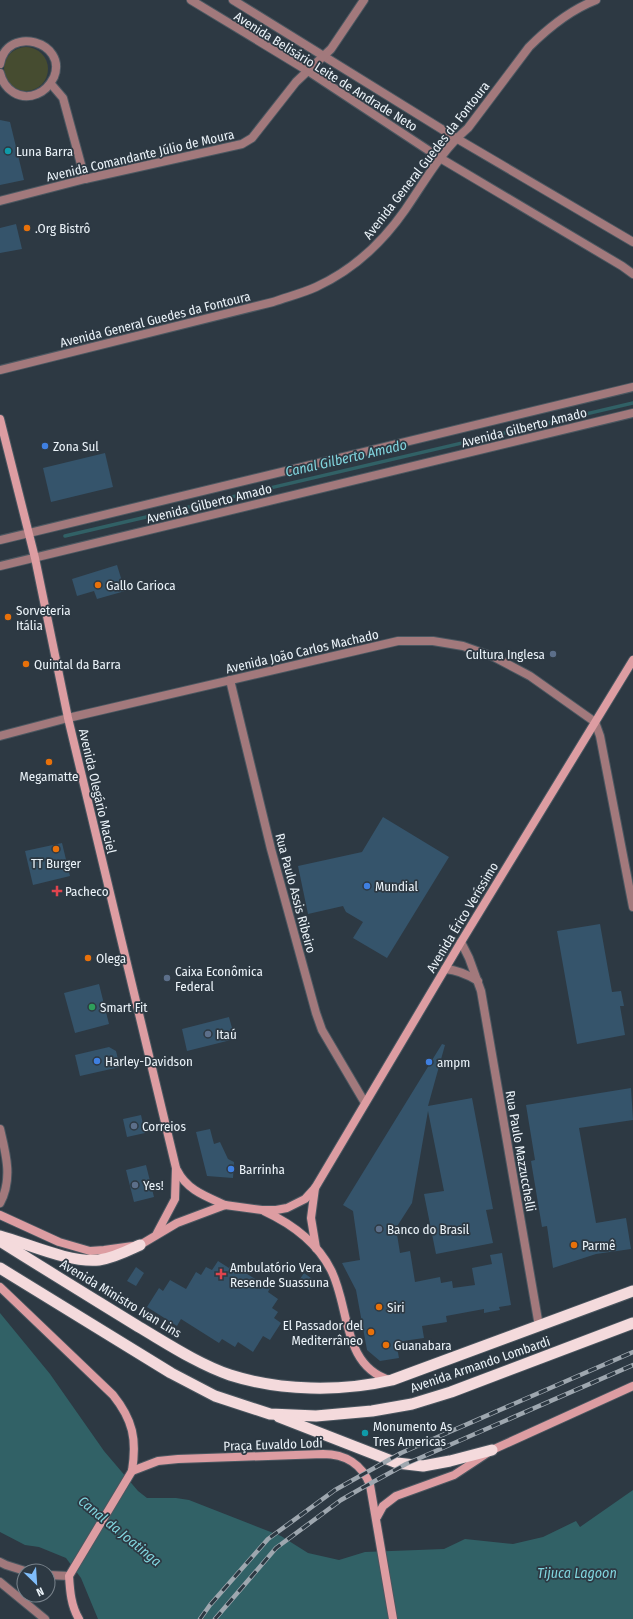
<svg xmlns="http://www.w3.org/2000/svg" width="633" height="1619" font-family="'Fira Sans Condensed',sans-serif">
	<rect width="100%" height="100%" fill="#2d3943"/>
	<circle fill="#464c30" cx="26" cy="69" r="22"/>
	<polygon fill="#316166" points="0,1313 50,1374 104,1451 138,1491 147,1498 176,1498 189,1500 281,1536 308,1553 339,1560 365,1552 444,1549 465,1539 513,1544 543,1537 576,1521 580,1527 633,1490 633,1619 98,1619 81,1578 66,1558 39,1547 25,1545 0,1532"/>
	<g fill="none" stroke-linecap="round" stroke-linejoin="round">
		<polyline stroke="#316166" stroke-width="3.5" points="65,536 633,403"/>
	</g>
	<g fill="#35546b">
		<polygon points="0,120 10,122 24,180 0,185"/>
		<polygon points="16,224 22,249 0,253 0,228"/>
		<polygon points="105,453 113,487 51,502 43,468"/>
		<polygon points="117,565 125,591 97,599 94,591 77,596 72,579"/>
		<polygon points="383,817 449,857 387,958 353,938 363,922 346,912 343,906 308,914 298,866 362,852"/>
		<polygon points="62,843 70,876 33,885 25,851"/>
		<polygon points="600,924 612,992 621,991 624,1006 620,1006 625,1035 577,1044 557,931"/>
		<polygon points="99,984 109,1024 75,1033 64,993"/>
		<polygon points="229,1017 235,1039 187,1051 182,1029"/>
		<polygon points="442,1044 445,1045 428,1106 472,1098 493,1209 486,1210 493,1243 436,1254 424,1194 444,1191 428,1111 412,1203 396,1228 400,1253 410,1251 415,1282 440,1277 441,1283 452,1281 453,1288 475,1285 472,1268 492,1264 490,1255 502,1253 511,1305 499,1307 500,1310 484,1313 484,1309 446,1316 447,1322 422,1326 424,1338 396,1342 399,1358 380,1361 367,1350 356,1290 342,1263 360,1260 353,1211 343,1205"/>
		<polygon points="109,1047 116,1051 120,1067 80,1076 75,1055"/>
		<polygon points="631,1088 633,1120 579,1128 596,1223 626,1218 631,1249 596,1254 553,1268 547,1226 542,1227 531,1161 535,1160 526,1105"/>
		<polygon points="141,1115 145,1133 127,1137 123,1119"/>
		<polygon points="210,1129 214,1144 220,1142 228,1159 234,1162 233,1178 207,1176 196,1132"/>
		<polygon points="146,1165 154,1197 134,1202 126,1170"/>
		<polygon points="218,1261 229,1268 231,1264 270,1288 268,1292 278,1299 272,1308 278,1312 274,1318 281,1323 270,1340 263,1336 253,1352 238,1342 235,1347 222,1339 219,1343 181,1319 177,1326 147,1307 159,1288 163,1291 170,1280 186,1289 196,1272 201,1275 206,1267 212,1270"/>
		<polygon points="136,1267 144,1273 136,1286 127,1281"/>
		<polygon points="304,1273 315,1281 309,1290 298,1282"/>
	</g>
	<g fill="none" stroke-linecap="round" stroke-linejoin="round">
		<g stroke="#4b5760" stroke-width="10">
			<g id="minor">
				<polyline points="191,0 308,71 440,158 622,266 633,274"/>
				<polyline points="233,0 456,138 633,242"/>
				<path d="M0 64C7 24 68 42 54 77 50 85 45 91 37 94 20 101 4 90 0 73"/>
				<polyline points="51,84 63,98 85,179"/>
				<polyline points="0,201 85,179 242,144 252,138 296,82 331,49 364,0"/>
				<path d="M0 370 273 302C287 297 303 293 316 287 353 270 382 243 405 210 425 181 441 151 468 128L529 47C548 28 570 10 596 0"/>
				<polyline points="0,540 633,387"/>
				<polyline points="0,566 633,413"/>
				<polyline points="230,680 271,849 316,1013 322,1030 365,1103"/>
				<polyline points="0,736 68,718 398,641 433,641 463,646 494,657 530,676 595,722 600,736 633,907"/>
				<polyline points="461,942 469,958 481,991 539,1326"/>
				<path d="M445 969C457 970 467 974 478 981"/>
				<path d="M0 1129C6 1154 13 1179 0 1203"/>
			</g>
		</g>
		<g stroke="#4b5760" stroke-width="10">
			<g id="tertiary">
				<polyline points="0,1562 6,1565 25,1571"/>
				<polyline points="48,1575 69,1576"/>
				<polyline points="0,1582 45,1619"/>
			</g>
		</g>
		<g stroke="#4b5760" stroke-width="10">
			<g id="secondary">
				<polyline points="0,419 35,558 68,718 176,1168 175,1199 157,1233"/>
				<path d="M177 1170C187 1190 205 1196 225 1205"/>
				<polyline points="315,1188 311,1218 316,1248"/>
				<path d="M264 1211C292 1224 317 1242 331 1270 350 1307 342 1366 390 1380"/>
				<polyline points="0,1215 59,1242 90,1251 104,1250 140,1245 177,1223 225,1205 262,1210 276,1210 287,1208 305,1199 315,1188 461,942 633,660"/>
				<path d="M0 1287 113 1395C133 1420 137 1439 132 1471L69 1576C70 1591 71 1606 79 1619"/>
				<path d="M132 1471 158 1461 178 1459 323 1454C345 1454 362 1464 370 1485L393 1619"/>
				<polyline points="377,1517 383,1506 396,1496 454,1475 492,1450 633,1386"/>
			</g>
		</g>
		<g stroke="#4b5760" stroke-width="13">
			<g id="trunk">
				<path d="M0 1236C29 1244 69 1263 99 1260 114 1258 127 1251 140 1245"/>
				<path d="M0 1241C46 1270 92 1298 139 1327 168 1344 198 1364 230 1375 280 1391 341 1392 392 1380L633 1291"/>
				<polyline points="0,1268 171,1373 215,1396 270,1414 316,1416 372,1411 412,1404 451,1392 633,1323"/>
				<polyline points="279,1417 397,1463 423,1466 450,1461 492,1450"/>
			</g>
		</g>
		<use href="#minor" stroke="#a2797c" stroke-width="8"/>
		<use href="#tertiary" stroke="#a2797c" stroke-width="8"/>
		<use href="#secondary" stroke="#dd9da2" stroke-width="8"/>
		<use href="#trunk" stroke="#f4dadc" stroke-width="11"/>
		<g stroke="#9ea7af" stroke-width="4.5">
			<g id="rail">
				<polyline points="200,1619 210,1605 268,1539 335,1490 401,1453 633,1352"/>
				<polyline points="215,1619 276,1548 341,1500 362,1488 406,1464 633,1365"/>
			</g>
		</g>
		<use href="#rail" stroke="#2d3943" stroke-width="3" stroke-dasharray="9" stroke-linecap="butt"/>
	</g>
	<g fill="#0f9aa8" stroke="#2d3943" stroke-width="1.5">
		<circle cx="8" cy="151" r="4"/>
		<circle cx="365" cy="1433" r="4"/>
	</g>
	<g fill="#e8710a" stroke="#2d3943" stroke-width="1.5">
		<circle cx="27" cy="228" r="4"/>
		<circle cx="98" cy="585" r="4"/>
		<circle cx="8" cy="617" r="4"/>
		<circle cx="26" cy="664" r="4"/>
		<circle cx="49" cy="762" r="4"/>
		<circle cx="56" cy="849" r="4"/>
		<circle cx="88" cy="958" r="4"/>
		<circle cx="574" cy="1245" r="4"/>
		<circle cx="379" cy="1307" r="4"/>
		<circle cx="371" cy="1332" r="4"/>
		<circle cx="386" cy="1345" r="4"/>
	</g>
	<g fill="#3f7fe0" stroke="#2d3943" stroke-width="1.5">
		<circle cx="45" cy="446" r="4"/>
		<circle cx="367" cy="886" r="4"/>
		<circle cx="97" cy="1061" r="4"/>
		<circle cx="429" cy="1062" r="4"/>
		<circle cx="231" cy="1169" r="4"/>
	</g>
	<g fill="#5c6f8a" stroke="#2d3943" stroke-width="1.5">
		<circle cx="553" cy="654" r="4"/>
		<circle cx="167" cy="978" r="4"/>
		<circle cx="208" cy="1034" r="4"/>
		<circle cx="134" cy="1126" r="4"/>
		<circle cx="135" cy="1185" r="4"/>
		<circle cx="379" cy="1229" r="4"/>
	</g>
	<g fill="#e0444e" stroke="#2d3943" stroke-width="1.5">
		<path d="M55 885h4v4h4v4h-4v4h-4v-4h-4v-4h4z"/>
		<path d="M219 1268h4v4h4v4h-4v4h-4v-4h-4v-4h4z"/>
	</g>
	<circle fill="#2e9e5b" stroke="#2d3943" stroke-width="1.5" cx="92" cy="1007" r="4"/>
	<g text-anchor="middle" stroke-width="3.5" stroke-linejoin="round" paint-order="stroke">
		<g font-size="13" fill="#ebf3f9" stroke="#2d3943">
			<text transform="translate(326 71) rotate(32)" y="5">Avenida Belisário Leite de Andrade Neto</text>
			<text transform="translate(140 155) rotate(-13)" y="5">Avenida Comandante Júlio de Moura</text>
			<text transform="translate(426 160) rotate(-52)" y="5">Avenida General Guedes da Fontoura</text>
			<text transform="translate(155 319) rotate(-14)" y="5">Avenida General Guedes da Fontoura</text>
			<text transform="translate(524 427) rotate(-14)" y="5">Avenida Gilberto Amado</text>
			<text transform="translate(209 503) rotate(-14)" y="5">Avenida Gilberto Amado</text>
			<text transform="translate(302 651) rotate(-13)" y="5">Avenida João Carlos Machado</text>
			<text transform="translate(98 791) rotate(77)" y="5">Avenida Olegário Maciel</text>
			<text transform="translate(296 893) rotate(75)" y="5">Rua Paulo Assis Ribeiro</text>
			<text transform="translate(462 917) rotate(-59)" y="5">Avenida Érico Veríssimo</text>
			<text transform="translate(521 1151) rotate(80)" y="5">Rua Paulo Mazzucchelli</text>
			<text transform="translate(121 1298) rotate(31)" y="5">Avenida Ministro Ivan Lins</text>
			<text transform="translate(480 1364) rotate(-19)" y="5">Avenida Armando Lombardi</text>
			<text transform="translate(273 1444) rotate(-2)" y="5">Praça Euvaldo Lodi</text>
		</g>
		<g font-size="13" fill="#ebf3f9" stroke="#2d3943" text-anchor="start">
			<text x="16" y="156">Luna Barra</text>
			<text x="35" y="233">.Org Bistrô</text>
			<text x="53" y="451">Zona Sul</text>
			<text x="106" y="590">Gallo Carioca</text>
			<text x="16" y="615">Sorveteria<tspan x="16" dy="15">Itália</tspan></text>
			<text x="545" y="659" text-anchor="end">Cultura Inglesa</text>
			<text x="34" y="669">Quintal da Barra</text>
			<text x="49" y="781" text-anchor="middle">Megamatte</text>
			<text x="56" y="868" text-anchor="middle">TT Burger</text>
			<text x="375" y="891">Mundial</text>
			<text x="65" y="896">Pacheco</text>
			<text x="96" y="963">Olega</text>
			<text x="175" y="976">Caixa Econômica<tspan x="175" dy="15">Federal</tspan></text>
			<text x="100" y="1012">Smart Fit</text>
			<text x="216" y="1039">Itaú</text>
			<text x="105" y="1066">Harley-Davidson</text>
			<text x="437" y="1067">ampm</text>
			<text x="142" y="1131">Correios</text>
			<text x="239" y="1174">Barrinha</text>
			<text x="143" y="1190">Yes!</text>
			<text x="387" y="1234">Banco do Brasil</text>
			<text x="582" y="1250">Parmê</text>
			<text x="230" y="1272">Ambulatório Vera<tspan x="230" dy="15">Resende Suassuna</tspan></text>
			<text x="387" y="1312">Siri</text>
			<text x="363" y="1330" text-anchor="end">El Passador del<tspan x="363" dy="15">Mediterrâneo</tspan></text>
			<text x="394" y="1350">Guanabara</text>
			<text x="373" y="1431">Monumento As<tspan x="373" dy="15">Tres Americas</tspan></text>
		</g>
		<g font-size="14" font-style="italic" fill="#81d5de" stroke="#2d3943">
			<text transform="translate(346 458) rotate(-13)" y="5">Canal Gilberto Amado</text>
			<text transform="translate(120 1531) rotate(39)" y="5">Canal da Joatinga</text>
			<text x="577" y="1578">Tijuca Lagoon</text>
		</g>
	</g>
	<g transform="translate(36 1583) rotate(155)"><circle r="19" fill="#2d3943" stroke="#79838c"/>
	<path d="M0-3L7 15L0 10L-7 15Z" fill="#7fbdfa"/>
	<text y="-6" font-size="11" font-weight="bold" text-anchor="middle" fill="#ebf3f9">N</text>
	</g>
</svg>
